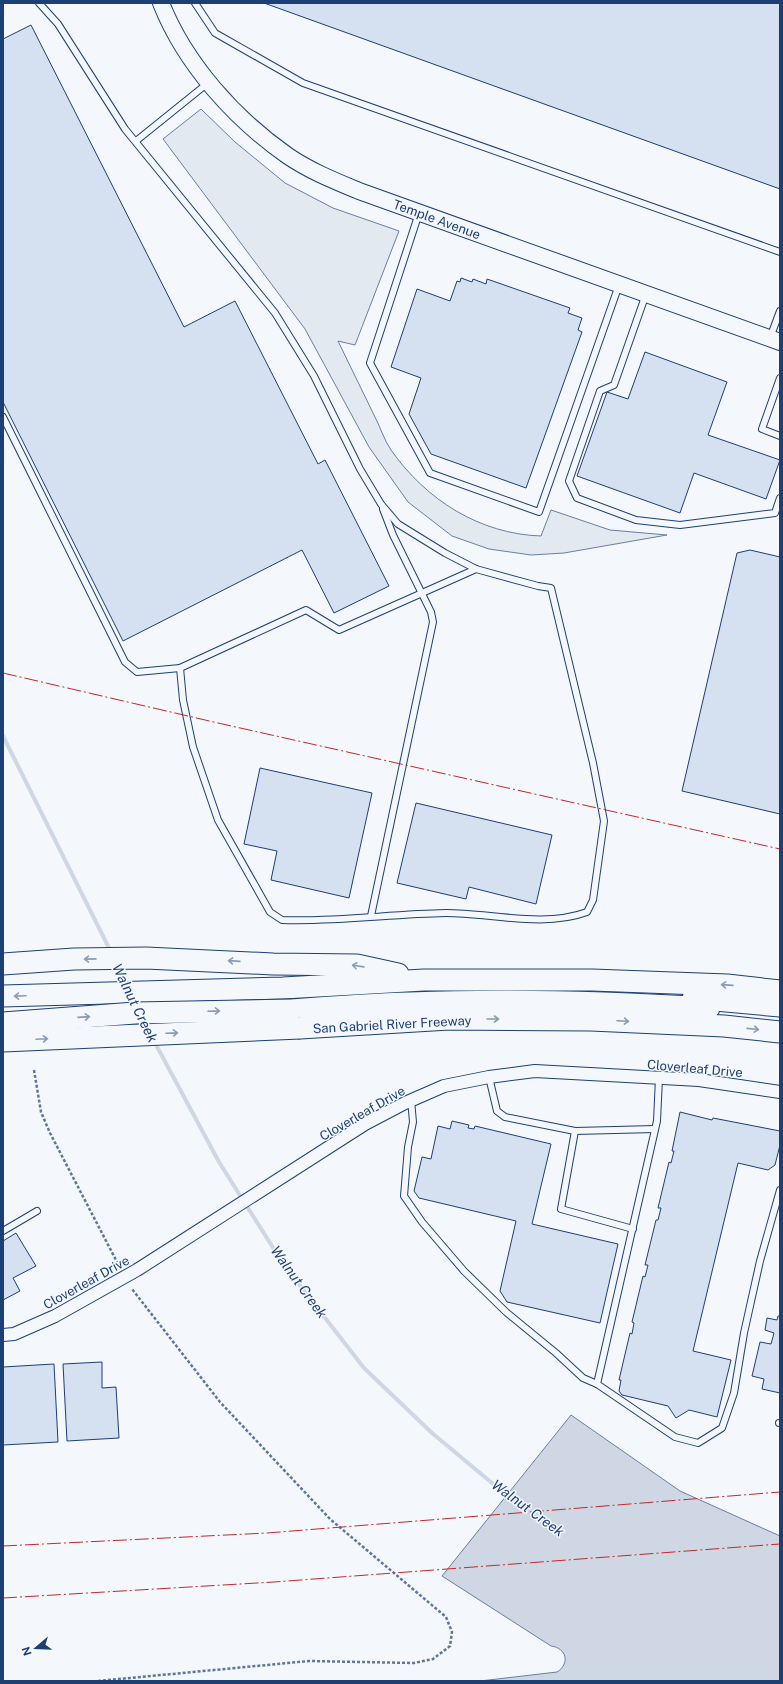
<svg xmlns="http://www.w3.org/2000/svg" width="783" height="1684" font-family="'Public Sans',sans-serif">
	<rect width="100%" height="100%" fill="#f4f7fb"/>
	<path fill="#e3e9f0" stroke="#687fa3" d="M201 109 235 142 285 183 333 208 399 231 355 345 338 341C350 366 362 390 374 415 380 426 384 440 391 450 426 500 480 534 541 536L551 510 610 530 667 535 564 553 531 555 489 549 452 536 408 502 369 447 305 329 163 139Z"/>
	<path fill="#cfd7e4" stroke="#687fa3" d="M571 1415 680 1491 780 1536V1681H480L557 1672C570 1664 567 1648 551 1646L442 1576Z"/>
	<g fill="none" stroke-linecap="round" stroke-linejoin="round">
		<g stroke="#cfd7e4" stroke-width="4">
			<polyline points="3,736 111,952"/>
			<polyline points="116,964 128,987"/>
			<polyline points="154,1041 219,1162 284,1265 364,1368 432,1433 510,1498"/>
		</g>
	</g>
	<g fill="#d5e0f0" stroke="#1d3f73">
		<polygon points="264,3 780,3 780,189"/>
		<polygon points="31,25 184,327 235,301 318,464 325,460 389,586 334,613 302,550 123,641 3,402 3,39"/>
		<polygon points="461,278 472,282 473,279 486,284 487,279 570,308 568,313 582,318 578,330 582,332 526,488 431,454 409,414 421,378 391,367 417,289 450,301 457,281 460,282"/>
		<polygon points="645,352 727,382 708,435 780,460 766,499 694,473 680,513 577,476 607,392 628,399"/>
		<polygon points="750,550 780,557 780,814 682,791 737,553"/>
		<polygon points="260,768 372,793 349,898 271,880 277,851 244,844"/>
		<polygon points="416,803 552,835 536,904 469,887 466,899 397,883"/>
		<polygon points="680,1112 712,1120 713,1118 780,1131 780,1145 775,1165 768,1170 738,1163 693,1351 731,1360 717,1417 689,1410 676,1418 668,1406 622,1395 619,1391 621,1380 619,1380 630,1333 632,1334 634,1323 632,1322 643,1276 645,1277 648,1265 645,1265 656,1220 658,1220 661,1208 658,1208 669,1162 671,1163 674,1151 672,1151"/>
		<polygon points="452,1121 469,1125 468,1128 474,1129 475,1126 551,1144 532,1224 618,1244 600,1323 507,1302 500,1291 516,1221 419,1198 414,1191 422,1157 431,1159 438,1126 450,1129"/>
		<polygon points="16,1233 36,1266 13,1278 20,1291 3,1300 3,1241"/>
		<polygon points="778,1316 780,1316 780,1393 762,1389 764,1379 752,1376 760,1342 771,1344 774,1333 765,1330 767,1318 777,1320"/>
		<polygon points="102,1362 102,1388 116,1387 119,1438 67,1441 63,1364"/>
		<polygon points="54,1364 58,1442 3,1445 3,1367"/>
	</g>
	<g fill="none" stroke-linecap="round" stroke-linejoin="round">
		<g stroke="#1d3f73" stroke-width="8">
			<g id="service">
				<path d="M39 3 58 24 125 129 275 313 314 376 360 469 381 504 398 524 445 553 476 569 538 586 551 588 593 763 604 821 593 900 587 912C544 928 490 913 446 913 391 914 337 922 282 920L270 912 218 820 193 747 183 700 180 668"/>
				<polyline points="195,3 215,33 303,83 780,252"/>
				<polyline points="136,141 208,83"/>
				<polyline points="419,213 370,363 430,473 539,512 619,285"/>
				<polyline points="646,294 614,385 600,391 569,481 577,498 636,520 680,525 775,513 780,498"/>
				<polyline points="770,338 780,311"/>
				<polyline points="780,378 762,429 780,436"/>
				<polyline points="3,417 125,662 137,672 180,668 306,610 339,630 476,569"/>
				<polyline points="371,916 433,622 431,612 393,535 383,509"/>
				<polyline points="489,1077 497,1111 505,1117 575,1131 655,1129"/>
				<polyline points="659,1078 657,1121 597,1384 675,1437 698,1443 722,1428 734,1393 744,1333 760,1261 780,1190"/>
				<polyline points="411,1100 413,1122 408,1147 404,1196 422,1222 464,1271 506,1312 556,1353 583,1378 597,1384"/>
				<polyline points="575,1131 561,1209 633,1229"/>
				<polyline points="3,1231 37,1211"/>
				<polyline points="779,1423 780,1423"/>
			</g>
		</g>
		<g stroke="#1d3f73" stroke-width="14">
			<polyline id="minor" points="3,1335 14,1334 55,1316 137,1270 365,1124 405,1103 444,1086 489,1077 535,1071 699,1080 780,1092"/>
		</g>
		<g stroke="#1d3f73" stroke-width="18">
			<path id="secondary" d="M161 3C185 64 235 119 288 156 310 171 335 181 359 191L780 342"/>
		</g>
		<g stroke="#1d3f73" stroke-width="23">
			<g id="motorway">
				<polyline points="3,964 74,959 146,958 273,964 357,965 398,974"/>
				<polyline points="3,996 283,988 424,980 592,980 727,985 780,991"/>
				<polyline points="693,998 780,1006"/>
				<path d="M292 1010C331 1007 371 1004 410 1003 510 999 610 1002 709 1008"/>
				<polyline points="300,1028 449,1019 591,1020 724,1026 780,1032"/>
			</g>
		</g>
		<g stroke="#5e769c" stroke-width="2.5" stroke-dasharray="3 2" stroke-linecap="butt">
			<polyline points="34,1070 41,1112 50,1133 117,1262"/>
			<polyline points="98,1681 309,1661 414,1663 433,1659 450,1646 452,1632 446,1617 330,1519 220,1402 132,1289"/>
		</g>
		<use href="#service" stroke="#f4f7fb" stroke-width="6"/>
		<use href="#minor" stroke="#f4f7fb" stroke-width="12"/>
		<use href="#secondary" stroke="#f4f7fb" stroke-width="16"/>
		<use href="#motorway" stroke="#f4f7fb" stroke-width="21"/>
		<g stroke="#1d3f73" stroke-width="23" stroke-linecap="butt">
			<g id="motorway-bridge">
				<polyline points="3,1023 135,1013 292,1010"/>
				<polyline points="3,1041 300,1028"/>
			</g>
		</g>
		<use href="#motorway-bridge" stroke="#f4f7fb" stroke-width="21"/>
		<g stroke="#c62828" stroke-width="1" stroke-dasharray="14 3 2 3" stroke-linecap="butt">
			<polyline points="3,673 218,723 780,849"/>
			<polyline points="3,1546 267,1533 780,1492"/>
			<polyline points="3,1598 274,1582 780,1544"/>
		</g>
	</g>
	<defs><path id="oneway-shaft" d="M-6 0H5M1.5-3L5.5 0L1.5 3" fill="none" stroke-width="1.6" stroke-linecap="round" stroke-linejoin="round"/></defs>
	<g stroke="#889bb7">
		<use href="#oneway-shaft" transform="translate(90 959) rotate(179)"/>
		<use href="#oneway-shaft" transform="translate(234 961) rotate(-176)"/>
		<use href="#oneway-shaft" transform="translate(358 966) rotate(-172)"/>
		<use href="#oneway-shaft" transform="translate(727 985) rotate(-176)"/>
		<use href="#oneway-shaft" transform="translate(20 996) rotate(178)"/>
		<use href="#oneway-shaft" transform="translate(214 1011) rotate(-2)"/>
		<use href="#oneway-shaft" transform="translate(84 1017) rotate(-4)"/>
		<use href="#oneway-shaft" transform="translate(493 1019)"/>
		<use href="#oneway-shaft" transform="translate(623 1021) rotate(3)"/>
		<use href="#oneway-shaft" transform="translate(753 1029) rotate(6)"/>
		<use href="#oneway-shaft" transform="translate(172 1033) rotate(-2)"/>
		<use href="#oneway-shaft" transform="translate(42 1039) rotate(-3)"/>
	</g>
	<g text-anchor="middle" stroke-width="3" stroke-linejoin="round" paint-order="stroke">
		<g font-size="13" fill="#1d3f73" stroke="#f4f7fb">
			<text transform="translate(437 219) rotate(20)" y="5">Temple Avenue</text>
			<text transform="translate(392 1024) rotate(-3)" y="5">San Gabriel River Freeway</text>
			<text transform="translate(695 1068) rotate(5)" y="5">Cloverleaf Drive</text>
			<text transform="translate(362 1113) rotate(-30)" y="5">Cloverleaf Drive</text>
			<text transform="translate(86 1282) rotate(-29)" y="5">Cloverleaf Drive</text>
		</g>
		<g font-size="14" font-style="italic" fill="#1d3f73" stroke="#f4f7fb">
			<text transform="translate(135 1003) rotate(64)" y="5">Walnut Creek</text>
			<text transform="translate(299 1282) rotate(54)" y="5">Walnut Creek</text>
			<text transform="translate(528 1508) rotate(36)" y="5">Walnut Creek</text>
		</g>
	</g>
	<rect width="783" height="1684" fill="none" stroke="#1d3f73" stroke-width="8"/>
	<g transform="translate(36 1648) rotate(251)" stroke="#f4f7fb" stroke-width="3" paint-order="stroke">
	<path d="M0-3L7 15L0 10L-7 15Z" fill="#1d3f73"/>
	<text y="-6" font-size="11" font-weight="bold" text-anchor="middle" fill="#1d3f73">N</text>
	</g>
</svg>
